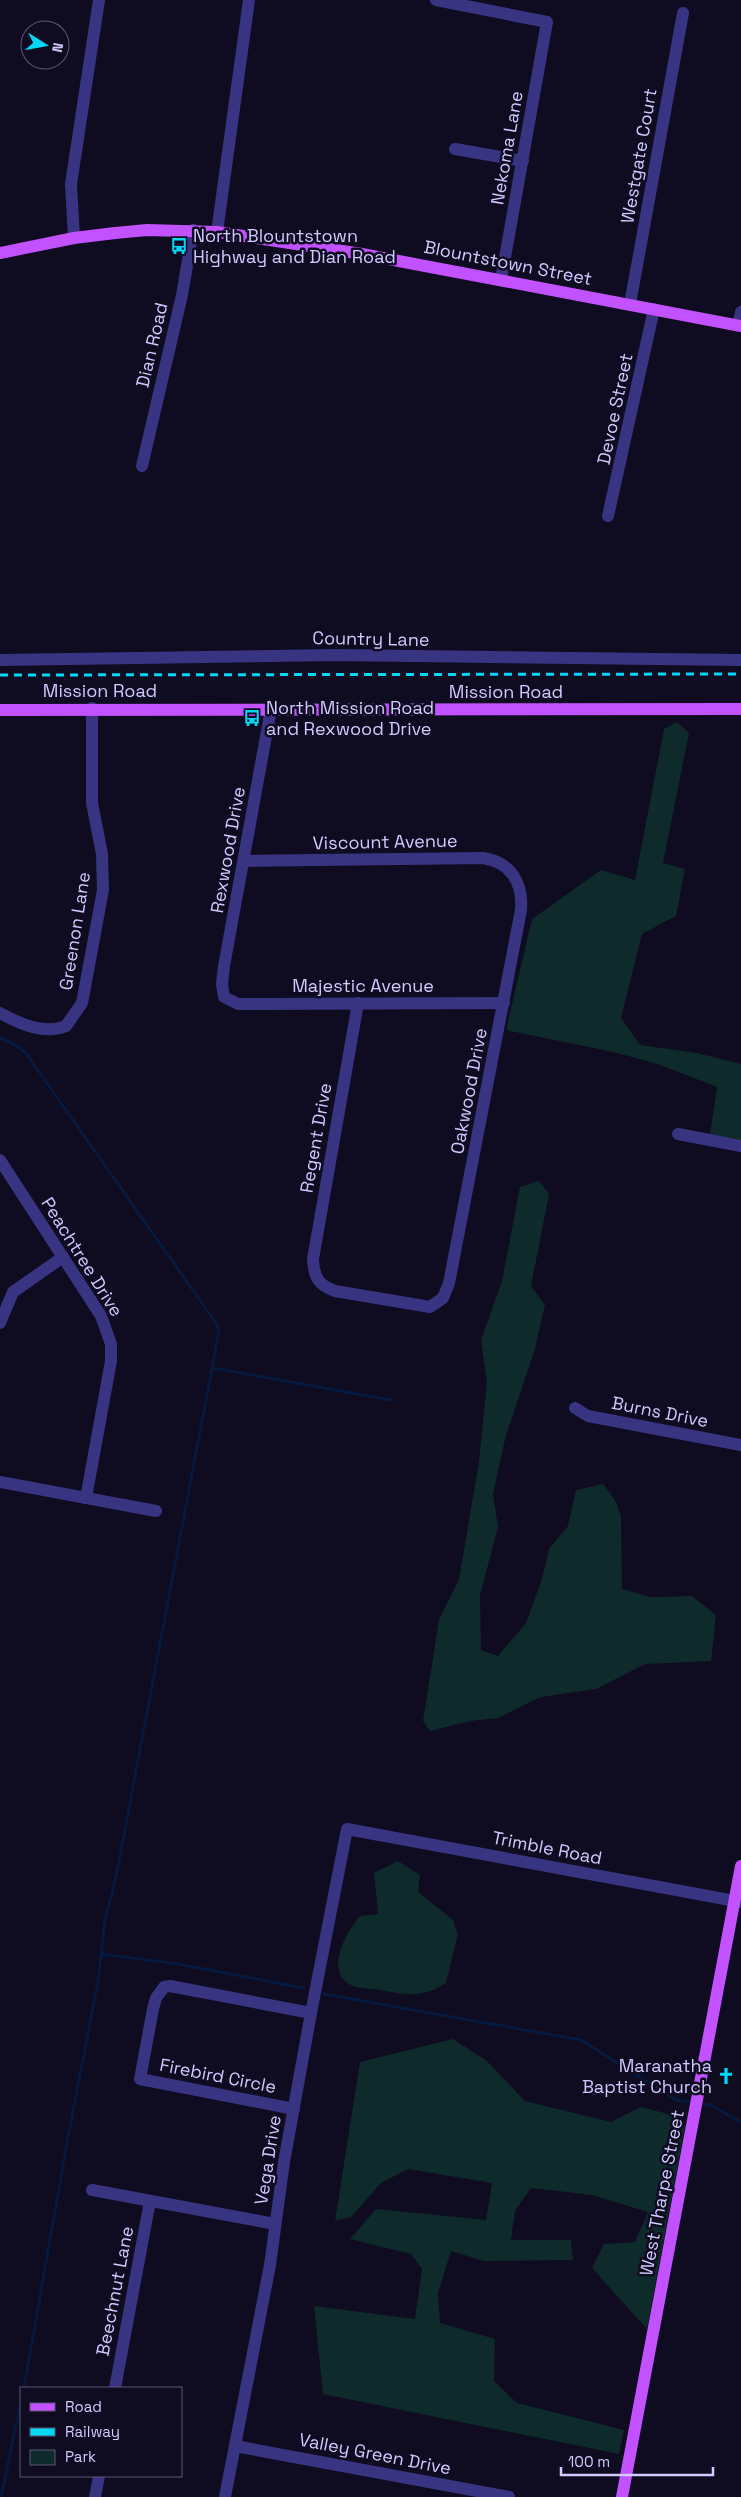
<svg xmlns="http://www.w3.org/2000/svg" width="741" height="2497" font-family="'Space Grotesk',sans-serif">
	<rect width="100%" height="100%" fill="#0f0b20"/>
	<g fill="#0e2a2a">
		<polygon points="677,722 689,733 663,863 685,869 676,916 642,934 621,1018 640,1045 697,1053 741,1064 741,1140 710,1135 717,1087 658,1064 613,1052 506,1030 532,919 601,870 635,880 664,729"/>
		<polygon points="539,1181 549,1194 531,1286 545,1305 535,1349 506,1435 493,1494 498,1527 480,1595 481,1650 498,1656 526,1623 542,1579 549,1549 568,1526 576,1490 603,1484 615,1500 621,1516 622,1589 650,1597 692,1596 716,1615 711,1661 645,1664 596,1689 541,1697 498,1718 470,1721 430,1731 423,1721 439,1620 459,1579 479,1462 487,1382 481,1340 502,1281 520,1187"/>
		<path d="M398 1861 420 1875 418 1892 453 1920 458 1934 446 1983C423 1998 406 1995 380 1990 371 1988 356 1989 349 1984 325 1969 347 1931 360 1916L378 1914 374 1873Z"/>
		<polygon points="453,2039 487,2061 525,2101 611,2122 641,2107 672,2115 685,2126 647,2329 592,2268 604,2244 635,2242 648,2212 592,2195 531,2188 515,2211 511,2240 571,2240 573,2260 484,2261 451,2251 438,2293 440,2323 495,2339 494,2381 517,2403 624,2430 619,2454 323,2394 314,2306 415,2319 422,2269 411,2254 350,2239 376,2209 486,2220 492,2183 408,2169 381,2183 351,2217 335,2221 360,2062"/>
	</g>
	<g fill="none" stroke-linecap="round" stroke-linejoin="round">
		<g stroke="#06193e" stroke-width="3">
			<polyline points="0,1038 12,1043 25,1052 216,1323 219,1331 116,1877 105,1921 98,1982 68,2137 24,2388"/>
			<polyline points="213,1368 391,1400"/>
			<polyline points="101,1954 178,1964 304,1988"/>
			<polyline points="324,1994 581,2040 676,2100 690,2102"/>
			<polyline points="704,2104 710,2105 741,2122"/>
			<polyline points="1,2497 21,2401"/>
		</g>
		<g stroke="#383482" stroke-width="12">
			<polyline points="436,0 547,22 501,280"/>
			<polyline points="455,149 523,161"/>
			<polyline points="217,232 249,0"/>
			<polyline points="74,238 71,184 99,0"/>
			<polyline points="630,304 683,13"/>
			<polyline points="738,325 741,312"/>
			<polyline points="142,466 182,295 193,230"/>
			<polyline points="608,516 654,309"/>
			<polyline points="0,660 335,655 741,660"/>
			<polyline points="271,709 224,966 222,984 224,997 238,1004 504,1003"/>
			<path d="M243 861 483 858C511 862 523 883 521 910L449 1283 443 1298 430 1307 335 1291C318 1285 314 1277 313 1259L358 1003"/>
			<path d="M0 1013C20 1024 44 1035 66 1026L82 1003 103 890 102 854 92 803V708"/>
			<polyline points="678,1134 741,1146"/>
			<polyline points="0,1160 101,1316 111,1344 111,1361 86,1498"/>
			<polyline points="0,1323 13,1292 63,1257"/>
			<polyline points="575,1408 588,1416 741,1445"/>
			<polyline points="0,1482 156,1511"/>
			<polyline points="294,2109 140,2079 153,2009 156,1998 164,1987 170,1986 311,2013"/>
			<polyline points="92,2190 275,2224"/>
			<polyline points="115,2388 150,2201"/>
			<polyline points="235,2446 509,2497"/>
			<polyline points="95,2497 99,2476"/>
			<polyline points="225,2497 270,2265 284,2162 311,2013 347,1829 741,1902"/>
		</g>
		<g stroke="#c251ff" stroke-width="12">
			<polyline points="0,253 74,238 115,233 147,230 217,232 362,254 741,326"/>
			<polyline points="0,710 741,709"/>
			<polyline points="622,2497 741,1866"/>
		</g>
		<polyline stroke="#00d8f5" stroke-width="3" stroke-dasharray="8 6" stroke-linecap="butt" points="0,675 741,674"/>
	</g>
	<defs>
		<g id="bus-bare" transform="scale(1.35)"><path d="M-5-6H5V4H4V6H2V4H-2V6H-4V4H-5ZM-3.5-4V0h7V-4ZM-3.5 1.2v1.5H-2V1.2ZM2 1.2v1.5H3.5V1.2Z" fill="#00d8f5" stroke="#0f0b20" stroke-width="2.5" paint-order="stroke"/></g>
		<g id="church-bare" transform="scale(1.35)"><path d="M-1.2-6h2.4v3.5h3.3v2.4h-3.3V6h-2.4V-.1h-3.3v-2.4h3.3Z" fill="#00d8f5" stroke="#0f0b20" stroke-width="2.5" paint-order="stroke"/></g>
	</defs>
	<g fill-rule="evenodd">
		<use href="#bus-bare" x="179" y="246"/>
		<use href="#bus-bare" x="252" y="718"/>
		<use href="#church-bare" x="726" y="2076"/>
	</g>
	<g text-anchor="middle" stroke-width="5" stroke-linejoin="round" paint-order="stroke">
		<g font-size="18" fill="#d1caff" stroke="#0f0b20">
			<text transform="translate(507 148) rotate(-80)" y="6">Nekoma Lane</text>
			<text transform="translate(639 156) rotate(-80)" y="6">Westgate Court</text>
			<text transform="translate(508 263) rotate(11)" y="6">Blountstown Street</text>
			<text transform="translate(152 345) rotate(-77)" y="6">Dian Road</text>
			<text transform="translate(615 409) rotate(-78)" y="6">Devoe Street</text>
			<text transform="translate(371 639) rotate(1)" y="6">Country Lane</text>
			<text x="100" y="697">Mission Road</text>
			<text x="506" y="698">Mission Road</text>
			<text transform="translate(385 842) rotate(-1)" y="6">Viscount Avenue</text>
			<text transform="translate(228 850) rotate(-80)" y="6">Rexwood Drive</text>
			<text transform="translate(75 931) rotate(-81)" y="6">Greenon Lane</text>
			<text x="363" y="992">Majestic Avenue</text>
			<text transform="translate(469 1091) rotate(-79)" y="6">Oakwood Drive</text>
			<text transform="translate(316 1138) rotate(-80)" y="6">Regent Drive</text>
			<text transform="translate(82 1257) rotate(58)" y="6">Peachtree Drive</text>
			<text transform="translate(660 1412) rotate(11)" y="6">Burns Drive</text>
			<text transform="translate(547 1848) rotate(11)" y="6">Trimble Road</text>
			<text transform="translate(218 2076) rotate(11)" y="6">Firebird Circle</text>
			<text transform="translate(268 2160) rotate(-81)" y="6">Vega Drive</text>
			<text transform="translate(662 2193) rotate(-79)" y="6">West Tharpe Street</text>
			<text transform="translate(115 2291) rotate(-79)" y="6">Beechnut Lane</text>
			<text transform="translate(375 2454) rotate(11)" y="6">Valley Green Drive</text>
		</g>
		<g font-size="18" fill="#d1caff" stroke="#0f0b20" text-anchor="start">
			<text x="193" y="242">North Blountstown<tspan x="193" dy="21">Highway and Dian Road</tspan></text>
			<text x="266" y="714">North Mission Road<tspan x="266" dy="21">and Rexwood Drive</tspan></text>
			<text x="712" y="2072" text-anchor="end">Maranatha<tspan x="712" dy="21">Baptist Church</tspan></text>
		</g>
	</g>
	<rect x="20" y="2387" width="162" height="90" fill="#0f0b20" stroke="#5d5779"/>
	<rect x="30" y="2403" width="25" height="8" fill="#c251ff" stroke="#5d5779"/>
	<text x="65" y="2412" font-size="15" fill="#d1caff">Road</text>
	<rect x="30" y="2428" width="25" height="8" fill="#00d8f5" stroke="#5d5779"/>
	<text x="65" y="2437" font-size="15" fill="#d1caff">Railway</text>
	<rect x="30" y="2450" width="25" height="15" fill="#0e2a2a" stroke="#5d5779"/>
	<text x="65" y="2462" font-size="15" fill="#d1caff">Park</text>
	<g transform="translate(45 45) rotate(101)"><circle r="24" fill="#0f0b20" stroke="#5d5779"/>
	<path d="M0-4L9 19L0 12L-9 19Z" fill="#00d8f5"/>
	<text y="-8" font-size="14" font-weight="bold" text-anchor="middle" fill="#d1caff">N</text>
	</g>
	<path d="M561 2467v8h152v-8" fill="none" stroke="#d1caff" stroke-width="2.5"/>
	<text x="568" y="2467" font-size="15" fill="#d1caff" stroke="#0f0b20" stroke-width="4" paint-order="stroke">100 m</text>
</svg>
